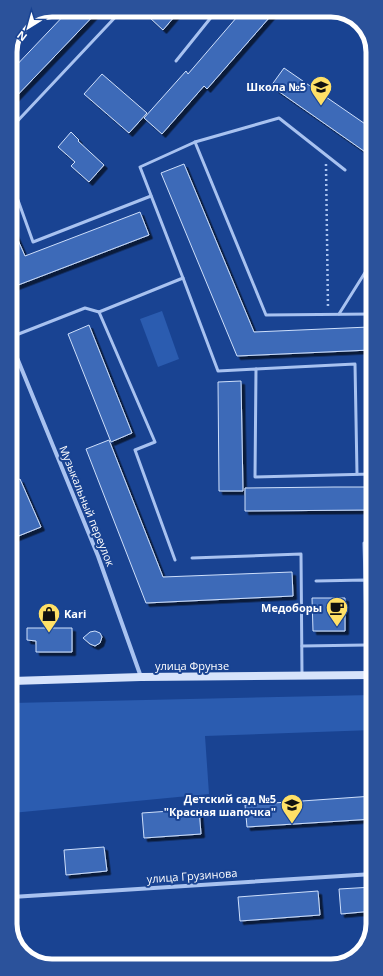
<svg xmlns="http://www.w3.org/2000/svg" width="383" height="976" font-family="'Open Sans',sans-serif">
	<defs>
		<filter id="shadow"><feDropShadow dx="3.5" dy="3.5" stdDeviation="0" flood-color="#0009"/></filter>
	</defs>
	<rect width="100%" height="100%" fill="#194392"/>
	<g fill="#2b5cb0">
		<polygon points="162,311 179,359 158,367 140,319"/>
		<polygon points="372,695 373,730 205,736 209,794 12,813 12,703"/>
	</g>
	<g fill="#3d6ab8" stroke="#cedffb" filter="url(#shadow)">
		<polygon points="69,10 99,10 10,103 10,72"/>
		<polygon points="156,10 180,10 163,30 149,17"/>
		<polygon points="243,10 276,10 207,89 204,86 162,134 144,118 186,71 188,74"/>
		<polygon points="284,68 371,128 371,156 271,86"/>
		<polygon points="102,74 147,113 129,133 84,94"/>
		<polygon points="71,132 79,140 78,141 104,165 89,182 71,166 75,162 58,147"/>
		<polygon points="184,164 254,332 369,327 370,350 237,356 161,173"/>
		<polygon points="140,212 149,235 13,287 11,281 10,222 25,256"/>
		<polygon points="89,325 132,433 111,442 68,334"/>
		<polygon points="241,381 243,491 219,491 218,382"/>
		<polygon points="109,440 163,577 292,572 293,596 146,603 86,449"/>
		<polygon points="20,479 41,527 11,539 11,483"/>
		<polygon points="334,487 372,487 372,510 245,511 245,488"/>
		<polygon points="312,598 345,598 345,631 313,631"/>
		<polygon points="27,628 72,628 72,652 36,652 36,641 27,640"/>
		<polygon points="95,631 100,633 102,637 100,643 95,646 90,644 83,638 90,632"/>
		<polygon points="373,796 373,819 247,827 245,805"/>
		<polygon points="199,809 201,834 144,838 142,813"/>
		<polygon points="104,847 107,871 66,875 64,850"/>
		<polygon points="373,887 373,911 341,914 339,889"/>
		<polygon points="318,891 320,915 240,921 238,897"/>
	</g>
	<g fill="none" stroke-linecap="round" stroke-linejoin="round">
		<polyline stroke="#a8c2f0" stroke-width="2.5" stroke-dasharray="2 3" stroke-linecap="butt" points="326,164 328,309"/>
		<g stroke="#a8c2f0" stroke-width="3">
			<polyline points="176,61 217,10"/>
			<polyline points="10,129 122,10"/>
			<polyline points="195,142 266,315 372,314"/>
			<polyline points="10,178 33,242 151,196"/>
			<polyline points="183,278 218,371 256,369 255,477 372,474"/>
			<polyline points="99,312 155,442 135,450 175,560"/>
			<polyline points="339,314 371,263"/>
			<polyline points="11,337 85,308 99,312 183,278 140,167 195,142 279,118 345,170"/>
			<polyline points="256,369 355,364 357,474"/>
			<polyline points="192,558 301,554 302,674"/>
			<polyline points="365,580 364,543 372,543"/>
			<polyline points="316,581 365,580 367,675"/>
			<polyline points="302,646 366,645"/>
		</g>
		<g stroke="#a8c2f0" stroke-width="4">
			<polyline points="11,343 98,556 141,677"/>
			<polyline points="12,897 373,874"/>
		</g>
		<polyline stroke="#d6e3fb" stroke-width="8" points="12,681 141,677 372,675"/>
	</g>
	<defs>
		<g id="school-pin" transform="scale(1.15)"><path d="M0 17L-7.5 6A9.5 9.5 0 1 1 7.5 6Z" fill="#ffe066" stroke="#194392"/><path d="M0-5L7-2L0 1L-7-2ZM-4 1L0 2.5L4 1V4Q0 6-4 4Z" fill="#111"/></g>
		<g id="cafe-pin" transform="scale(1.15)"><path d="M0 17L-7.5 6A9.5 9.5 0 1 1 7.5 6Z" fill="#ffe066" stroke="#194392"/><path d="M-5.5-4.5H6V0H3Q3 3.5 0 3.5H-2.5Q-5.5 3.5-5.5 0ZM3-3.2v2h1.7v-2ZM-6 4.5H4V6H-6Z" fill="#111"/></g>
		<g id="shop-pin" transform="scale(1.15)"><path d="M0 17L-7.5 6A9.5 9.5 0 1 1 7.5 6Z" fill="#ffe066" stroke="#194392"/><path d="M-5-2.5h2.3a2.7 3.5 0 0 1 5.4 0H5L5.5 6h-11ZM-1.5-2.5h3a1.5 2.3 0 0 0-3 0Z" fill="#111"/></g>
	</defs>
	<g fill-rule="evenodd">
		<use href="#school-pin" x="321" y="87"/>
		<use href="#cafe-pin" x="337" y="608"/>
		<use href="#shop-pin" x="49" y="614"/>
		<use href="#school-pin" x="292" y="805"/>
	</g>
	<g text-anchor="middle" stroke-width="4" stroke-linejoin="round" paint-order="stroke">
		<g font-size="11" font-weight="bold" fill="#fff" stroke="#194392" text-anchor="end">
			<text x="306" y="91">Школа №5</text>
			<text x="322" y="612">Медоборы</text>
			<text x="64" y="618" text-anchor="start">Kari</text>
			<text x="276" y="803">Детский сад №5<tspan x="276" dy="13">"Красная шапочка"</tspan></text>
		</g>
		<g font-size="11" fill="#fff" stroke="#194392">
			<text transform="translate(87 506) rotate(68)" y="4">Музыкальный переулок</text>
			<text x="192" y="670">улица Фрунзе</text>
			<text transform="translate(192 876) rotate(-4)" y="4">улица Грузинова</text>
		</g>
	</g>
	<path d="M0 0H383V976H0ZM52 17H331A35 35 0 0 1 366 52V924A35 35 0 0 1 331 959H52A35 35 0 0 1 17 924V52A35 35 0 0 1 52 17Z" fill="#2b529b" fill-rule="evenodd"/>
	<path fill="none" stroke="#fff" stroke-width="5" d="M52 17H331A35 35 0 0 1 366 52V924A35 35 0 0 1 331 959H52A35 35 0 0 1 17 924V52A35 35 0 0 1 52 17Z"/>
	<g transform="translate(28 28) rotate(217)" stroke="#194392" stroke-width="3" paint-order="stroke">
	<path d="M0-3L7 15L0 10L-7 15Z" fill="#ffffff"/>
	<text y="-6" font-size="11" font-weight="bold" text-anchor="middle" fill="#ffffff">N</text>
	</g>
</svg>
